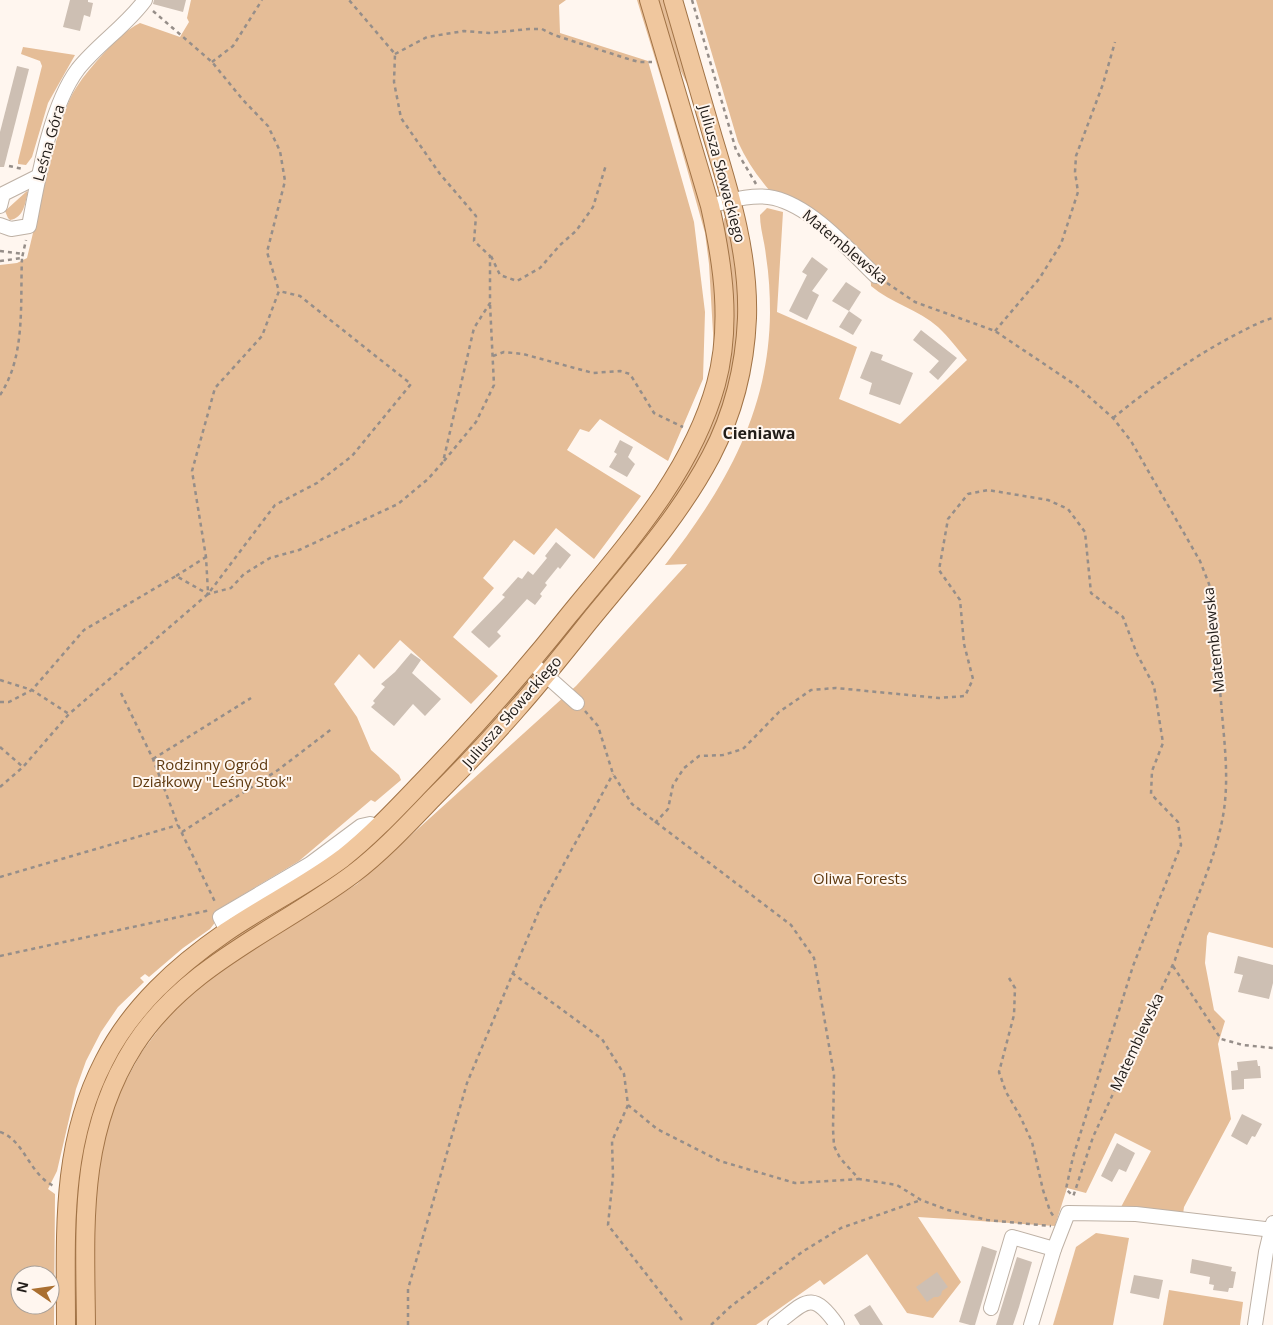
<svg xmlns="http://www.w3.org/2000/svg" width="1273" height="1325" font-family="'Open Sans',sans-serif">
	<rect width="100%" height="100%" fill="#fff6ef"/>
	<g fill="#e5bd97" fill-rule="evenodd">
		<path d="M191 0H566L559 5 560 33 648 61 694 222 705 312 703 379 668 461 600 419 589 432 580 429 567 450 641 496 594 559 556 528 534 555 514 540 483 578 494 588 453 637 498 676 471 704 400 640 374 669 359 654 334 684 357 717 371 750 399 775 401 780 375 802 371 800 299 861 214 912 217 920 210 929 183 948 149 977 145 974 140 978 144 982 118 1007 101 1032 86 1061 76 1089 57 1171 48 1189 55 1194 54 1325H0V265L17 263 27 258C37 218 45 178 57 138 62 122 66 103 76 88 84 75 94 64 105 52 115 41 126 30 140 23L180 37 189 22 187 18ZM20 1275H50V1305H20Z"/>
		<path d="M637 0H640C656 51 671 102 686 153 705 221 721 278 714 350L709 264 705 233 666 94Z"/>
		<polygon points="657,0 664,0 690,90 673,55"/>
		<path d="M696 0H1273V948L1209 932 1207 936 1205 963 1214 1010 1225 1021 1218 1044 1231 1119 1184 1207 1183 1214 1121 1207 1151 1151 1115 1133 1086 1193 1067 1188 1055 1226 918 1217 961 1282 933 1318 907 1313 867 1254 824 1285 820 1280 756 1325H93L94 1220 96 1176 105 1134 117 1097 141 1053 173 1010 209 978 234 961 357 884 576 686 687 564 665 565C724 489 769 413 770 313 770 294 769 275 766 256 765 243 760 229 760 215L767 208 783 212 777 312 857 347 839 399 900 424 967 360C958 350 949 337 938 327 919 310 891 303 871 286L870 265 770 191C757 176 746 160 738 142Z"/>
		<polygon points="23,47 75,55 48,103 32,157 26,165 18,164 18,161 42,66 40,61 21,54"/>
		<path d="M27 191 28 192C25 203 24 218 10 220L8 218 5 211Z"/>
		<path d="M724 218 727 219C734 257 740 293 738 332 731 426 681 494 624 566 601 594 579 623 555 651L553 649C575 621 598 593 620 565 657 519 693 472 714 416Z"/>
		<polygon points="533,676 534,677 487,730 388,833 340,874 230,944 179,982 88,1136 80,1177 78,1201 76,1245 77,1325 74,1325 75,1200 83,1139 102,1081 126,1038 155,1002 195,965 232,938 337,872 423,793 498,714 530,677"/>
		<polygon points="1096,1233 1129,1238 1113,1325 1053,1325 1076,1247"/>
		<polygon points="1169,1290 1243,1302 1240,1325 1163,1325"/>
	</g>
	<g fill="#cdbfb3">
		<polygon points="70,0 88,0 88,2 93,3 90,17 84,15 80,31 63,27"/>
		<polygon points="154,0 186,0 183,12 153,4"/>
		<polygon points="17,66 29,69 4,167 0,167 0,132"/>
		<polygon points="812,257 828,269 812,291 819,295 807,320 789,311 807,275 802,272"/>
		<polygon points="846,282 861,292 849,311 832,301"/>
		<polygon points="849,311 862,320 853,335 839,327"/>
		<polygon points="921,330 957,358 938,380 929,372 939,361 913,340"/>
		<polygon points="871,351 883,355 881,360 913,373 900,405 869,394 872,383 860,378"/>
		<polygon points="620,440 633,447 628,457 635,464 627,477 609,467 617,454 614,452"/>
		<polygon points="556,542 571,555 560,569 558,567 545,583 547,585 540,594 542,596 535,605 527,599 497,632 501,636 489,648 471,632 505,597 502,595 518,577 522,579 528,571 533,575 547,558 545,556"/>
		<polygon points="411,653 421,660 412,673 441,699 425,716 413,704 394,726 371,707 375,703 373,701 385,687 381,684 395,672"/>
		<polygon points="1238,956 1273,965 1273,983 1269,999 1238,992 1243,975 1234,973"/>
		<polygon points="1257,1060 1258,1066 1260,1066 1261,1078 1244,1079 1244,1089 1232,1090 1231,1071 1238,1070 1237,1062"/>
		<polygon points="1242,1114 1262,1124 1255,1137 1252,1136 1247,1145 1231,1136"/>
		<polygon points="1117,1143 1135,1153 1126,1172 1119,1169 1112,1182 1101,1176"/>
		<polygon points="982,1246 997,1251 975,1325 970,1325 959,1322"/>
		<polygon points="1017,1257 1032,1262 1019,1307 1013,1325 996,1325"/>
		<polygon points="1192,1259 1232,1267 1231,1271 1236,1272 1233,1288 1229,1288 1228,1292 1213,1290 1214,1285 1209,1284 1210,1277 1190,1273"/>
		<polygon points="937,1272 948,1287 942,1291 941,1295 938,1297 934,1297 927,1302 916,1287"/>
		<polygon points="1134,1275 1163,1280 1159,1299 1130,1293"/>
		<polygon points="870,1305 883,1325 860,1325 854,1315"/>
	</g>
	<g fill="none" stroke-linecap="round" stroke-linejoin="round">
		<g stroke="#beb1a5" stroke-width="16">
			<g id="minor">
				<polyline points="0,206 3,194 39,176"/>
				<path d="M710 206C729 201 754 193 774 198 812 207 848 249 876 276"/>
				<path d="M0 225 11 229 29 226C38 180 50 106 78 69 98 44 126 26 145 0"/>
				<polyline points="531,662 577,703"/>
				<polyline points="227,931 220,917 310,864 361,826 370,824 378,826"/>
				<polyline points="991,1308 1012,1237 1054,1249"/>
				<path d="M775 1325C805 1303 811 1288 837 1325"/>
				<polyline points="1031,1325 1054,1249 1068,1213 1136,1214 1273,1230"/>
				<polyline points="1255,1325 1266,1252 1273,1223"/>
			</g>
		</g>
		<g stroke="#a17346" stroke-width="20">
			<g id="major">
				<path d="M66 1325C66 1233 60 1146 104 1061 131 1007 177 966 226 932 264 906 306 886 343 858 372 835 397 808 423 781 474 728 523 673 569 615 627 544 691 474 716 384 732 325 723 264 710 206L649 0"/>
				<path d="M86 1325C85 1225 78 1134 134 1046 186 965 278 930 353 874 382 852 408 824 434 797 462 769 490 740 516 710 541 682 564 653 587 624 631 570 679 517 711 456 733 414 745 366 747 318 749 256 731 197 713 138 700 92 686 46 673 0"/>
			</g>
		</g>
		<g stroke="#968e89" stroke-width="2.5" stroke-dasharray="4 4" stroke-linecap="butt">
			<polyline points="692,0 736,150 756,184"/>
			<polyline points="153,11 212,62 243,100 268,126 280,151 285,181 267,252 279,291 262,336 215,388 192,471 206,557 208,592"/>
			<polyline points="395,54 427,37 464,31 489,33 529,29 542,29 554,35 625,58 639,62 652,62"/>
			<polyline points="212,62 233,46 262,0"/>
			<polyline points="9,166 23,169"/>
			<polyline points="0,251 23,254"/>
			<polyline points="491,256 500,275 517,281 540,268 560,245 576,231 593,207 606,165"/>
			<polyline points="0,261 22,258 26,240"/>
			<path d="M887 283 915 302 995 331 1077 386 1113 418 1131 441 1200 561 1209 584 1213 600C1215 638 1219 676 1222 714 1225 748 1229 782 1223 816 1214 867 1189 911 1175 960L1093 1137 1073 1197"/>
			<polyline points="995,331 1039,279 1061,244 1078,192 1075,172 1076,156 1103,84 1115,42"/>
			<polyline points="493,356 504,352 523,354 593,373 620,371 630,374 654,413 683,427"/>
			<path d="M0 395C26 356 20 303 22 258"/>
			<path d="M1113 418C1150 388 1188 360 1231 337 1245 330 1258 322 1273 318"/>
			<polyline points="444,461 476,422 494,385 490,304"/>
			<polyline points="176,576 206,557"/>
			<polyline points="0,680 32,690 69,714"/>
			<polyline points="121,693 153,759 178,825 216,904"/>
			<polyline points="0,702 9,702 32,690 84,630 176,576 208,594 231,588 244,574 270,558 299,550 398,504 428,479 443,462 474,328 490,303 490,256 474,241 476,216 440,174 401,118 394,82 395,54 349,0"/>
			<polyline points="585,711 598,726 613,774 632,804 791,925 814,958 834,1075 833,1129 834,1146 840,1158 859,1179 897,1185 921,1200 948,1210 987,1220 1051,1226"/>
			<polyline points="0,747 23,767"/>
			<polyline points="153,759 251,698"/>
			<polyline points="0,787 23,767 69,714 208,594 275,505 317,483 352,456 411,384 300,296 279,291"/>
			<polyline points="655,823 668,809 673,785 684,768 699,756 723,755 743,749 779,712 811,690 836,688 939,698 965,696 973,679 964,644 960,600 939,570 948,519 968,494 988,490 1048,500 1068,509 1085,532 1091,593 1123,617 1137,654 1154,686 1163,743 1152,771 1151,794 1178,822 1181,845 1133,966 1073,1157 1066,1189 1073,1196"/>
			<polyline points="182,832 278,770 333,728"/>
			<polyline points="0,877 178,825"/>
			<polyline points="0,956 206,911 210,908"/>
			<polyline points="1173,966 1221,1039 1243,1045 1273,1048"/>
			<polyline points="512,973 602,1039 624,1074 628,1105 657,1129 720,1161 795,1183 859,1179"/>
			<polyline points="1009,978 1015,988 1014,1015 999,1072 1006,1092 1020,1116 1032,1142 1043,1190 1050,1211 1054,1217"/>
			<polyline points="628,1105 612,1141 613,1176 608,1225 682,1320"/>
			<path d="M0 1132C25 1140 29 1176 56 1187"/>
			<polyline points="408,1325 408,1289 467,1083 541,906 613,774"/>
			<polyline points="711,1325 730,1307 802,1252 841,1228 921,1200"/>
		</g>
		<use href="#minor" stroke="#fff" stroke-width="14"/>
		<use href="#major" stroke="#f0c79e" stroke-width="18"/>
	</g>
	<g text-anchor="middle" stroke-width="4" stroke-linejoin="round" paint-order="stroke">
		<g font-size="15" fill="#211c18" stroke="#fff6ef">
			<text transform="translate(49 143) rotate(-74)" y="5">Leśna Góra</text>
			<text transform="translate(722 174) rotate(75)" y="5">Juliusza Słowackiego</text>
			<text transform="translate(845 247) rotate(40)" y="5">Matemblewska</text>
			<text transform="translate(1214 640) rotate(-96)" y="5">Matemblewska</text>
			<text transform="translate(512 712) rotate(-49)" y="5">Juliusza Słowackiego</text>
			<text transform="translate(1137 1042) rotate(-65)" y="5">Matemblewska</text>
		</g>
		<g font-size="15" fill="#5e390f" stroke="#fff6ef">
			<text x="212" y="770">Rodzinny Ogród<tspan x="212" dy="17">Działkowy "Leśny Stok"</tspan></text>
			<text x="860" y="884">Oliwa Forests</text>
		</g>
		<g font-size="16" font-weight="bold" fill="#211c18" stroke="#fff6ef">
			<text x="759" y="439">Cieniawa</text>
		</g>
	</g>
	<g transform="translate(35 1290) rotate(283)"><circle r="24" fill="#fff6ef" stroke="#a69f99"/>
	<path d="M0-4L9 19L0 12L-9 19Z" fill="#aa6f30"/>
	<text y="-8" font-size="14" font-weight="bold" text-anchor="middle" fill="#211c18">N</text>
	</g>
</svg>
